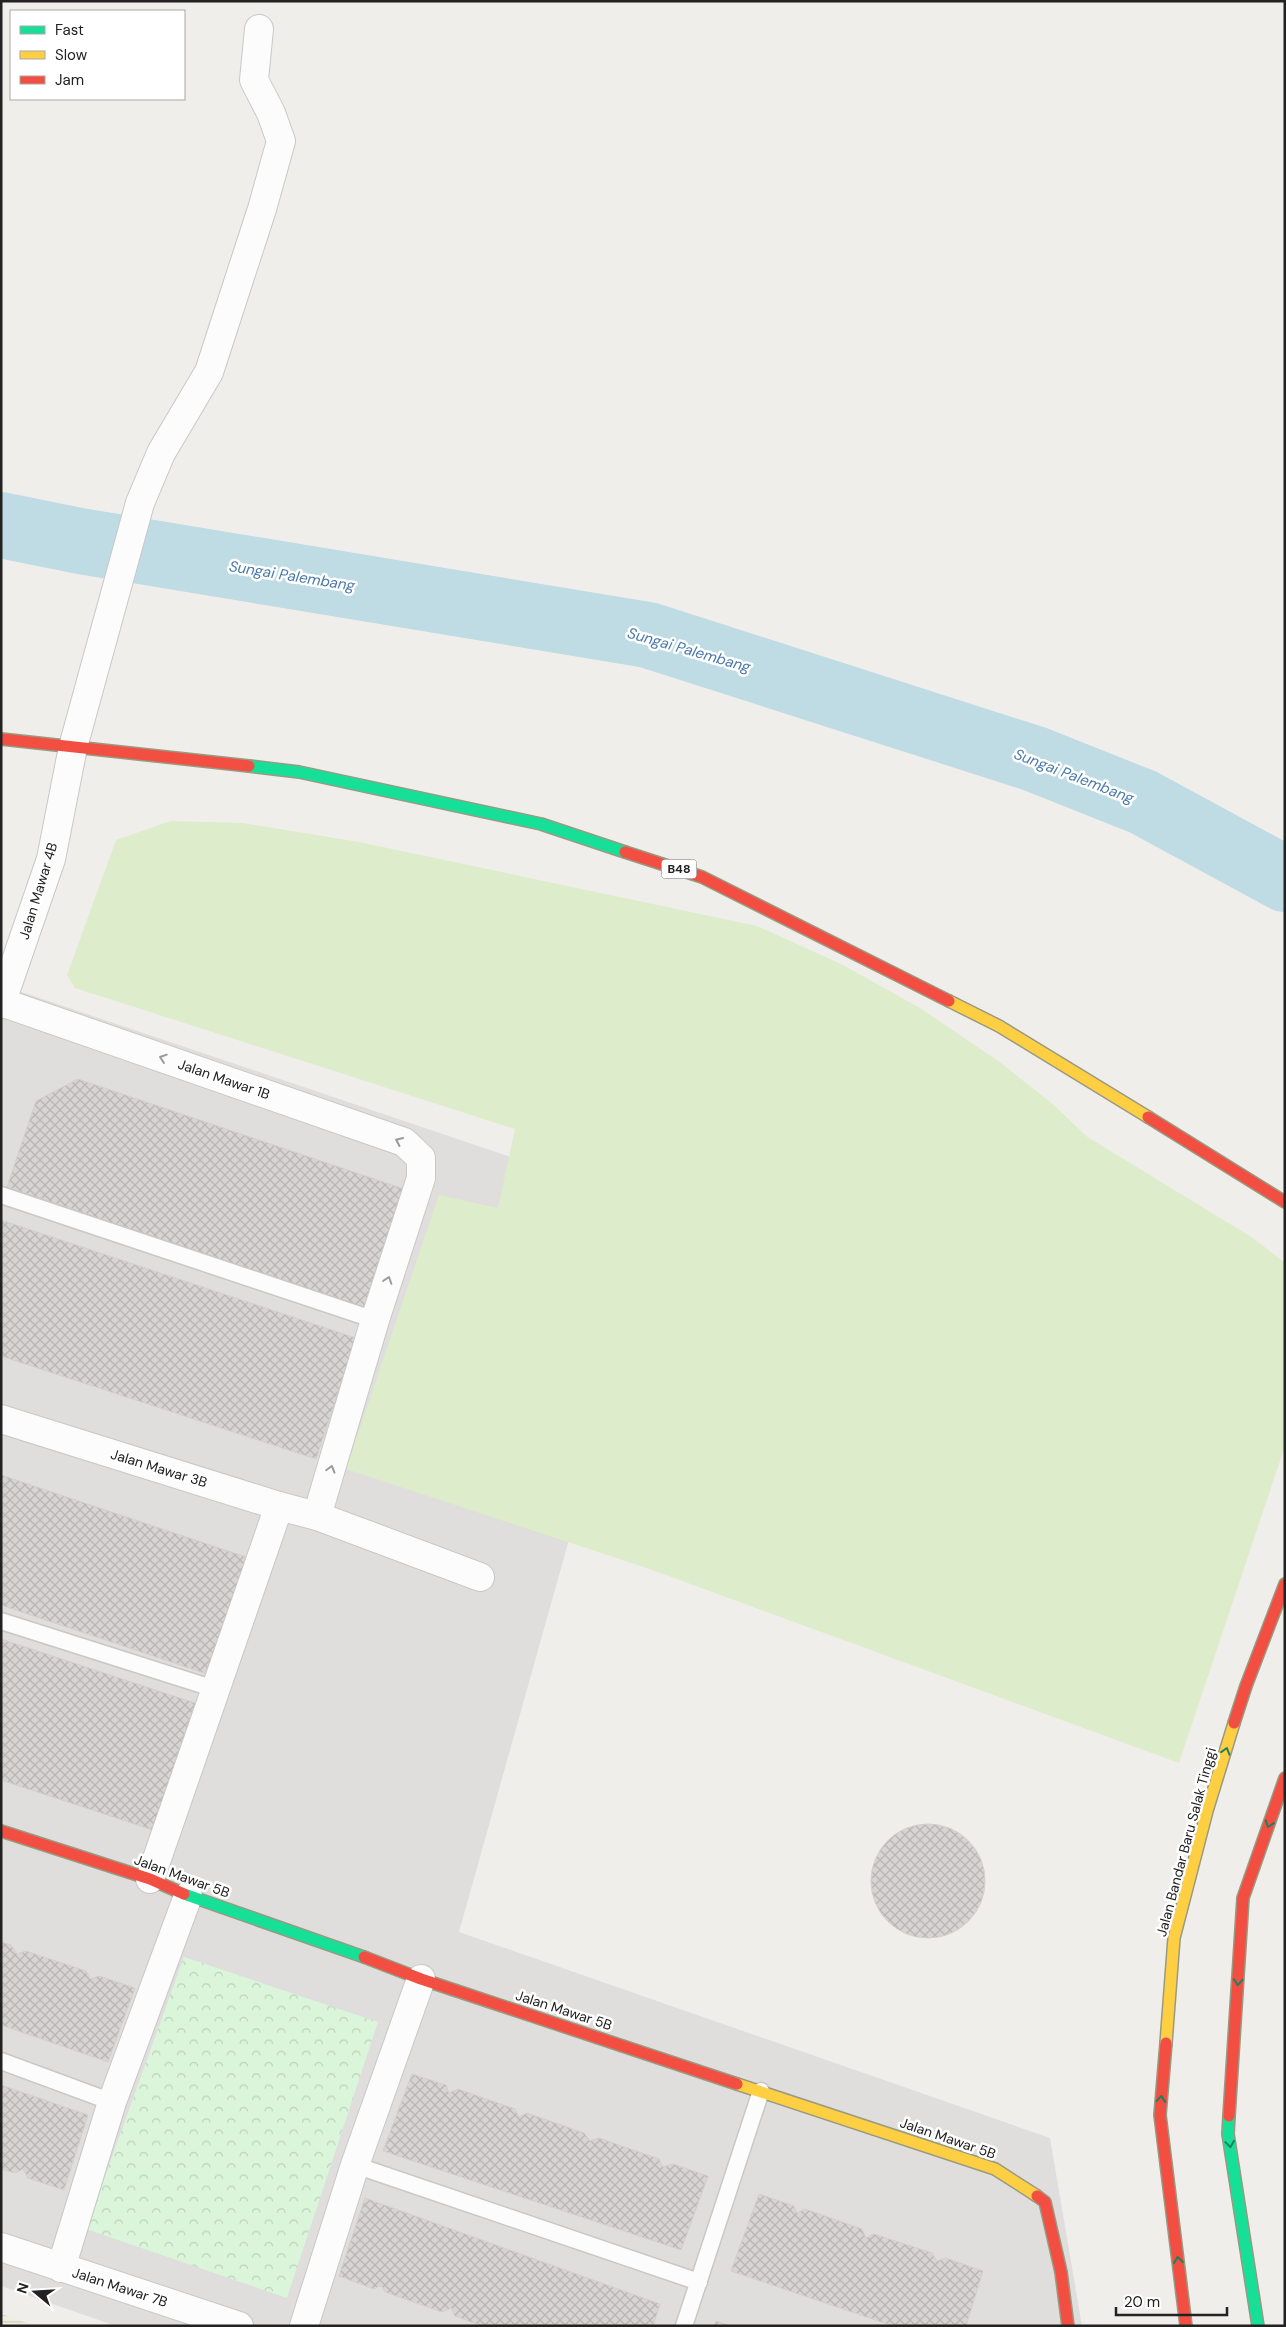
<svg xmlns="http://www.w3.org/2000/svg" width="1286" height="2327" font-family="'DM Sans',sans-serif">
	<defs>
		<pattern id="farmland-rules" width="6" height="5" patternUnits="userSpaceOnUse" patternTransform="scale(1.25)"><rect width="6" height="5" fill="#efefdf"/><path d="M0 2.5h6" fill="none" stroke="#cdcdbf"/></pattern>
		<pattern id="park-crowns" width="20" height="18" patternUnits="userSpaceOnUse" patternTransform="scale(1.25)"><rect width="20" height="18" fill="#daf5da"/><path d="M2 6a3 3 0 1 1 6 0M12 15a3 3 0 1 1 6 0" fill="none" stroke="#bbd2bb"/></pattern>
		<pattern id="building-cross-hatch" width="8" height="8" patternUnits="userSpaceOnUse" patternTransform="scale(1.25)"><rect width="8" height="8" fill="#d7d4d2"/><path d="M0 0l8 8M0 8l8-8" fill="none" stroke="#b8b6b4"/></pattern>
	</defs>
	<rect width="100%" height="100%" fill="#f0eeeb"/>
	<polygon fill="#dfdedc" points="1,985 662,1208 459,1932 1050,2138 1082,2326 116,2326 1,2286"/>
	<polygon fill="url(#farmland-rules)" points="1,2314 36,2326 1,2326"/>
	<polygon fill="#ddeccb" points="171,821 243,823 359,842 757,926 841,964 920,1008 1001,1063 1054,1105 1086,1136 1253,1238 1285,1263 1285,1446 1179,1763 647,1568 346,1469 439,1195 498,1208 515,1129 75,988 67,975 116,840"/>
	<polygon fill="url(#park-crowns)" points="184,1957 378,2022 287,2298 86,2229"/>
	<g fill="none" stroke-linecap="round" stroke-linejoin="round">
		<polyline stroke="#bfdbe3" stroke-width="66" points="1,525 80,541 648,635 1035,759 1143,802 1285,879"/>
	</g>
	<g fill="url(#building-cross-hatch)" stroke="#d3d0cc">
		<polygon points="78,1079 410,1191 369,1310 7,1187 36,1101"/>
		<polygon points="1,1220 356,1338 316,1459 1,1356"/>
		<polygon points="1,1475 249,1558 210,1675 1,1605"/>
		<polygon points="1,1639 201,1705 159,1832 1,1780"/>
		<circle cx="928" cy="1881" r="57"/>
		<polygon points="1,1942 11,1945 17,1954 26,1951 86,1971 90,1979 99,1976 135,1988 108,2062 1,2025"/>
		<polygon points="412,2074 446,2085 449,2093 458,2089 515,2109 519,2117 527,2113 584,2133 590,2141 599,2138 659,2159 663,2167 673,2164 708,2176 681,2250 383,2151"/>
		<polygon points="1,2085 88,2115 64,2190 28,2178 23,2169 15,2173 1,2169"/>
		<polygon points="759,2194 794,2206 797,2213 805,2209 862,2229 866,2238 874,2234 932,2253 937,2261 946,2258 983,2271 966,2326 893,2326 731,2271"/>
		<polygon points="365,2198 660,2304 653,2326 482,2326 455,2316 451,2308 442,2312 385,2292 381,2285 374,2289 339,2276"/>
		<polygon points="716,2321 730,2326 714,2326"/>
	</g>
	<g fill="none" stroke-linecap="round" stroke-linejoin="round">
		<g stroke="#c9c8c7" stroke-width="19">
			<g id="lane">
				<polyline points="1,1195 375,1320"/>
				<polyline points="1,1621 215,1689"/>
				<polyline points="1,2061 112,2102"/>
				<polyline points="355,2165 699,2282"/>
				<polyline points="684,2326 761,2091"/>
			</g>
		</g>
		<g stroke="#c9c8c7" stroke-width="30">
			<g id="street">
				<polyline points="1,1002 404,1142 421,1158 421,1178 375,1320 317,1516"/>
				<polyline points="1,1004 51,859 73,747 140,503 161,453 209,372 262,209 281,141 271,113 254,80 259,29"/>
				<polyline points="1,1419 279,1506 317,1516 480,1577"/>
				<polyline points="150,1879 279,1506"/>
				<polyline points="1,2247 239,2326"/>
				<polyline points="61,2268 112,2102 188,1896"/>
				<polyline points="304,2326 355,2165 421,1979"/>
			</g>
		</g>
		<g stroke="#999a82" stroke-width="14">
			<g id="fast">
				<polyline points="249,766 299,772 541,824 625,852"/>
				<polyline points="184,1894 364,1957"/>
				<polyline points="1229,2116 1228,2134 1258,2326"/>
			</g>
		</g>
		<g stroke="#999a82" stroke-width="14">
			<g id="slow">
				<polyline points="949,1001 999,1026 1148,1117"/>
				<polyline points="1166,2043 1174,1938 1207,1811 1234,1723"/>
				<polyline points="737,2084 995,2169 1037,2196"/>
			</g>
		</g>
		<g stroke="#999a82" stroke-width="14">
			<g id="jam">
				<polyline points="1,739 249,766"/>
				<polyline points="625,852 702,877 949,1001"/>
				<polyline points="1148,1117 1285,1202"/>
				<polyline points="1234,1723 1246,1686 1285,1584"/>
				<polyline points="1,1831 150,1879 184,1894"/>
				<polyline points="364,1957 421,1979 737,2084"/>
				<polyline points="1166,2043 1160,2115 1186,2326"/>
				<polyline points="1229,2116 1243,1898 1285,1778"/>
				<polyline points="1037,2196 1045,2202 1061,2272 1068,2326"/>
			</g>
		</g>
		<use href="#lane" stroke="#fdfcfc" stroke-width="16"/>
		<use href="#street" stroke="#fdfcfc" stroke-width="28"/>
		<use href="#fast" stroke="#16e098" stroke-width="11"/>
		<use href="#slow" stroke="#ffcf43" stroke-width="11"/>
		<use href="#jam" stroke="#f24e42" stroke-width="11"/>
	</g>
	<defs><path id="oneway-chevron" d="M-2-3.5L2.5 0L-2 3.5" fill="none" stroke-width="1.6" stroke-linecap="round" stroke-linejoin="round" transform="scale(1.25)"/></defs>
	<g stroke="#9a9a9a">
		<use href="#oneway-chevron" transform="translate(163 1058) rotate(-161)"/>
		<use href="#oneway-chevron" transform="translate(399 1141) rotate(-156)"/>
		<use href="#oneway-chevron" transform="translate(388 1280) rotate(-72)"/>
		<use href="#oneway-chevron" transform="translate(331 1469) rotate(-74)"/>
	</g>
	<g stroke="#1c815d">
		<use href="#oneway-chevron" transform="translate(1226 1751) rotate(-73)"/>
		<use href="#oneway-chevron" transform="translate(1269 1824) rotate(109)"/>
		<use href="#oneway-chevron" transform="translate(1238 1982) rotate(94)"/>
		<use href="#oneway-chevron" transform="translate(1161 2099) rotate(-85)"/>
		<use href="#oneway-chevron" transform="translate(1230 2144) rotate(82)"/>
		<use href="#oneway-chevron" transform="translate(1178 2260) rotate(-97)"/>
	</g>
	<g text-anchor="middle" stroke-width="5" stroke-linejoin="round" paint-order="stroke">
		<rect fill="#fff" stroke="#646464" stroke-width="1" x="661.5" y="859.5" width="35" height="19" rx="4"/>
		<g font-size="12" font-weight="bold" fill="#222">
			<text x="679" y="873">B48</text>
		</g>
		<g font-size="14" fill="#222" stroke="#fff">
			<text transform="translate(38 891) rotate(-73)" y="5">Jalan Mawar 4B</text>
			<text transform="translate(224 1079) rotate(19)" y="5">Jalan Mawar 1B</text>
			<text transform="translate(159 1468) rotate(17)" y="5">Jalan Mawar 3B</text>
			<text transform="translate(1186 1842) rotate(-75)" y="5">Jalan Bandar Baru Salak Tinggi</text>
			<text transform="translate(182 1876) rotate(20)" y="5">Jalan Mawar 5B</text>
			<text transform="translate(564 2010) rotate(18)" y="5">Jalan Mawar 5B</text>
			<text transform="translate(948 2138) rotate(19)" y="5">Jalan Mawar 5B</text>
			<text transform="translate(120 2287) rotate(18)" y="5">Jalan Mawar 7B</text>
		</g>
		<g font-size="15" font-style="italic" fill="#4a7aab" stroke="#fff">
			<text transform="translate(292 576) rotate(9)" y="5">Sungai Palembang</text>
			<text transform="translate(689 650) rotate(16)" y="5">Sungai Palembang</text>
			<text transform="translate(1074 776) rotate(21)" y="5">Sungai Palembang</text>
		</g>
	</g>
	<rect width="1286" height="2327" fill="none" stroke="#222222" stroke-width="5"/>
	<rect x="10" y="10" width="175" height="90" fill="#ffffff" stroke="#a7a7a7"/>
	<rect x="20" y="26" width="25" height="8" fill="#16e098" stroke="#a7a7a7"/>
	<text x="55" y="35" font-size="15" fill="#222222">Fast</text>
	<rect x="20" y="51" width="25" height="8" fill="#ffcf43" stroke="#a7a7a7"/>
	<text x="55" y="60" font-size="15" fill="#222222">Slow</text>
	<rect x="20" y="76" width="25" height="8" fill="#f24e42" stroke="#a7a7a7"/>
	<text x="55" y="85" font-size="15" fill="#222222">Jam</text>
	<g transform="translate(35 2292) rotate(288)" stroke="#ffffff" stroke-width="4" paint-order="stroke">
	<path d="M0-4L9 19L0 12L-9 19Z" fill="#222222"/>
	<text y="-8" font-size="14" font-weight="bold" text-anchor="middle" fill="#222222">N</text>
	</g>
	<path d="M1116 2307v8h111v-8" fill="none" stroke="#222222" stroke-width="2.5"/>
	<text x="1124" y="2307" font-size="15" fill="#222222" stroke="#ffffff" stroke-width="4" paint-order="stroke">20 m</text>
</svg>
